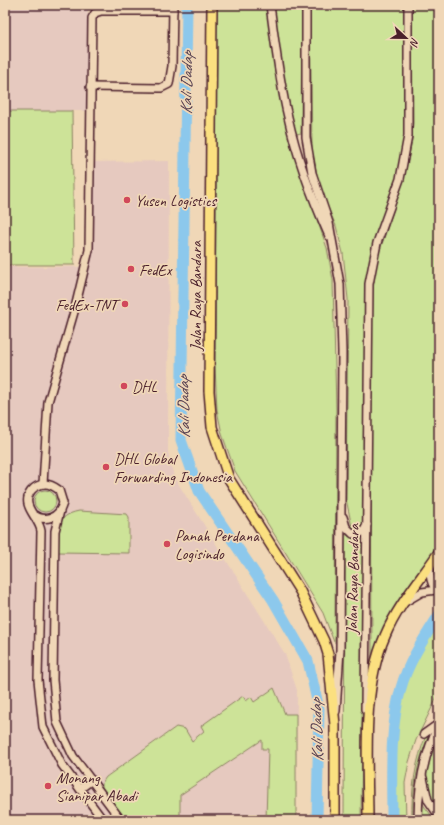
<svg xmlns="http://www.w3.org/2000/svg" width="444" height="825" font-family="Caveat,sans-serif">
	<rect width="100%" height="100%" fill="#f0d7b7"/>
	<filter id="ink" filterUnits="userSpaceOnUse"><feTurbulence type="fractalNoise" baseFrequency=".025" numOctaves="2"/><feDisplacementMap in="SourceGraphic" scale="8" xChannelSelector="R" yChannelSelector="G"/><feConvolveMatrix kernelMatrix="1 2 1 2 8 2 1 2 1" color-interpolation-filters="sRGB"/></filter>
	<g filter="url(#ink)">
		<g fill="#e6c9bf">
			<polygon points="5,5 88,7 86,111 5,111"/>
			<polygon points="169,161 168,452 174,477 285,654 297,690 296,820 5,820 5,267 82,267 86,241 85,162"/>
		</g>
		<g fill="#cde398" stroke="#8c8162">
			<polygon points="217,5 302,5 301,133 288,136 327,248 333,280 336,410 335,642 334,642 323,613 235,471 222,434 217,410 215,366"/>
			<polygon points="310,5 406,5 406,121 404,147 399,172 372,253 364,524 358,529 352,527 346,499 348,299 343,253 336,226 326,203 317,175 312,150"/>
			<path d="M412 5H439V545C414 582 388 620 372 661L371 403 373 290 377 259 403 181 410 151 413 123Z"/>
			<polygon points="5,111 72,111 74,265 5,265"/>
			<circle cx="45" cy="501" r="11"/>
			<path d="M79 511 127 514 129 517V553L57 552C58 531 54 516 79 511Z"/>
			<polygon points="345,534 354,539 364,538 361,820 344,820"/>
			<polygon points="439,560 439,585 433,573"/>
			<path d="M439 619V693L416 740 409 762 405 783 406 820H394C394 778 389 726 403 686 412 662 426 641 439 619Z"/>
			<polygon points="274,688 285,714 296,714 296,820 266,820 268,749 262,749 262,740 180,795 180,820 125,820 102,787 102,783 106,777 176,727 185,729 192,741 204,731 201,726 243,696 246,701 251,697 254,702"/>
			<path d="M439 730V812C436 807 431 801 429 796 421 775 430 749 439 730Z"/>
			<path d="M427 733 429 735C417 763 412 790 413 820H412C411 789 415 762 427 733Z"/>
			<polygon points="420,794 424,806 435,820 420,820"/>
		</g>
		<g fill="none" stroke-linecap="round" stroke-linejoin="round">
			<g stroke="#8cc8ec" stroke-width="11">
				<polyline points="187,5 181,440 199,491 273,600 308,661 319,709 317,820"/>
				<path d="M392 820C392 776 389 731 401 688 408 662 425 637 439 615"/>
			</g>
			<g stroke="#4a1f2b" stroke-width="10">
				<g id="tertiary">
					<path d="M270 5C275 42 279 80 288 117 297 158 312 198 329 236"/>
					<polyline points="306,5 306,137 312,173 329,223 340,284 342,352 340,650 336,711"/>
					<polyline points="90,87 161,88 169,84 172,66 173,5"/>
					<polyline points="43,484 48,402 74,312 89,250 92,18 95,13 101,11 173,11"/>
					<polyline points="60,511 55,531 53,680 57,722 73,756 121,820"/>
					<path d="M33 514C45 523 59 518 63 503L59 490C55 487 50 484 45 484 40 484 34 487 31 491 20 506 39 517 41 531L38 680 43 727 62 765 103 820"/>
					<polyline points="343,517 346,527 353,534 363,532 367,525"/>
					<path d="M432 565C428 573 431 587 439 592"/>
					<polyline points="405,602 422,592 436,590"/>
					<polyline points="365,709 369,284 377,243 400,179 408,136 408,5"/>
					<polyline points="424,734 438,724"/>
					<polyline points="423,778 428,800 439,816"/>
					<polyline points="80,789 92,780"/>
					<path d="M418 820C418 786 424 754 439 724"/>
				</g>
			</g>
			<g stroke="#4a1f2b" stroke-width="12">
				<g id="primary">
					<polyline points="212,5 209,391 212,427 229,479 300,591 324,641 328,654 335,725 335,820"/>
					<path d="M368 820C368 762 361 690 385 636 398 605 421 579 439 552"/>
				</g>
			</g>
			<use href="#tertiary" stroke="#f0d7b7" stroke-width="7"/>
			<use href="#primary" stroke="#fbe080" stroke-width="9"/>
		</g>
	</g>
	<g fill="#d1495b" stroke="#f0d7b7" stroke-width="1.5">
		<circle cx="127" cy="200" r="4"/>
		<circle cx="131" cy="269" r="4"/>
		<circle cx="125" cy="304" r="4"/>
		<circle cx="124" cy="386" r="4"/>
		<circle cx="106" cy="467" r="4"/>
		<circle cx="167" cy="544" r="4"/>
		<circle cx="48" cy="786" r="4"/>
	</g>
	<g text-anchor="middle" stroke-width="3.5" stroke-linejoin="round" paint-order="stroke">
		<g font-size="16" fill="#4a1f2b" stroke="#f0d7b7" text-anchor="start">
			<text x="135" y="206">Yusen Logistics</text>
			<text x="139" y="275">FedEx</text>
			<text x="117" y="310" text-anchor="end">FedEx-TNT</text>
			<text x="132" y="392">DHL</text>
			<text x="114" y="464">DHL Global<tspan x="114" dy="18">Forwarding Indonesia</tspan></text>
			<text x="175" y="541">Panah Perdana<tspan x="175" dy="18">Logisindo</tspan></text>
			<text x="56" y="783">Monang<tspan x="56" dy="18">Sianipar Abadi</tspan></text>
		</g>
		<g font-size="16" fill="#4a1f2b" stroke="#f0d7b7">
			<text transform="translate(195 296) rotate(-90)" y="6">Jalan Raya Bandara</text>
			<text transform="translate(352 579) rotate(-89)" y="6">Jalan Raya Bandara</text>
		</g>
		<g font-size="17" font-style="italic" fill="#574152" stroke="#f0d7b7">
			<text transform="translate(186 83) rotate(-89)" y="6">Kali Dadap</text>
			<text transform="translate(183 407) rotate(-91)" y="6">Kali Dadap</text>
			<text transform="translate(316 730) rotate(-92)" y="6">Kali Dadap</text>
		</g>
	</g>
	<rect width="444" height="825" fill="none" stroke="#f0d7b7" stroke-width="20"/>
	<rect x="10" y="10" width="424" height="805" fill="none" stroke="#4a1f2b" stroke-width="1.5" filter="url(#ink)"/>
	<g transform="translate(406 38) rotate(112)" stroke="#f0d7b7" stroke-width="3" paint-order="stroke">
	<path d="M0-3L7 15L0 10L-7 15Z" fill="#4a1f2b"/>
	<text y="-6" font-size="11" font-weight="bold" text-anchor="middle" fill="#4a1f2b">N</text>
	</g>
</svg>
